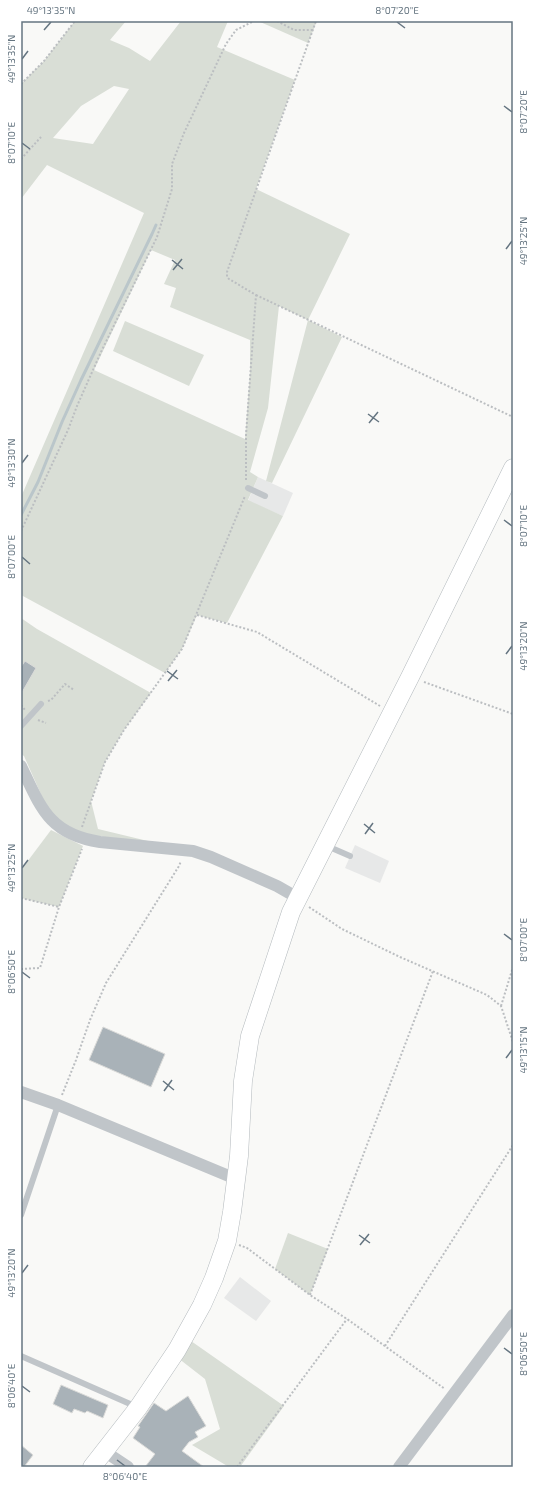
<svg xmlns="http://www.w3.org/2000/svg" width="534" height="1488" font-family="'Exo 2',sans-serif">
	<rect width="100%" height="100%" fill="#f9f9f7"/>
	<g fill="#e7e8e8">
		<polygon points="258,477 293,493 283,516 248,501"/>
		<polygon points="355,845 389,861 380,883 345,868"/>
		<polygon points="240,1277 271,1301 256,1321 224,1298"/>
	</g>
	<g fill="#d9ded6" fill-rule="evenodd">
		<path d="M75 21H126L110 40 129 48 150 61 181 21H228L217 47 295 80 256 189 350 234 308 320 342 337 272 483 266 481 308 320 279 306 268 408 250 472 258 477 248 500 283 516 227 623 197 615 182 649 165 673 21 595V497L144 213 47 165 21 199V84L44 61ZM114 86 129 89 93 144 53 138 81 106ZM151 250 175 260 164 284 176 288 170 307 250 340V371L245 439 94 370Z"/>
		<polygon points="258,21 317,21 308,43"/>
		<polygon points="125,321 204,355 189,386 113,351"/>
		<polygon points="21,618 37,629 151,693 124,730 105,762 91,801 98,829 152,842 86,835 67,827 48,810 24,756 21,754"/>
		<polygon points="51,830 83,846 59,907 21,898 21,870"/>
		<polygon points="288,1233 328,1249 310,1295 275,1269"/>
		<polygon points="191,1341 284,1406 240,1467 229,1467 192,1445 220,1429 205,1379 178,1358"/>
	</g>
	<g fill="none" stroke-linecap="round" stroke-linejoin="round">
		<polyline stroke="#bac6ca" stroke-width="3" points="21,515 38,482 62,422 81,380 152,234 156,225"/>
	</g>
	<g fill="#a9b2b8" stroke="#dbdbd9">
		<polygon points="25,661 36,668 21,694 21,667"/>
		<polygon points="103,1027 165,1054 151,1087 89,1060"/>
		<polygon points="61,1385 108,1405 103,1418 87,1411 85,1413 74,1409 72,1413 53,1404"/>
		<polygon points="188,1396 206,1426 195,1432 198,1437 189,1442 182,1451 204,1467 145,1467 155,1454 133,1438 140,1427 138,1426 154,1403 166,1411"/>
		<polygon points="21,1445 33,1455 24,1467 21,1467"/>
	</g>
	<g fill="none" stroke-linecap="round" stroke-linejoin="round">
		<g stroke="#b3b9bd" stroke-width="19">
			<polyline id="secondary" points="92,1467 138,1408 177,1350 202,1305 214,1278 227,1241 232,1212 239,1156 243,1081 250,1036 291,912 410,677 513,468"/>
		</g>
		<g stroke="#bbbec1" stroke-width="2" stroke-dasharray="2 2" stroke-linecap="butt">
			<polyline points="277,21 294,30 313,30"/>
			<polyline points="21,84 44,61 75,21"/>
			<polyline points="21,159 41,137"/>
			<polyline points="256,295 513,417"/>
			<polyline points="246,480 246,435 256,295 229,279 227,277 227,272 316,21"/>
			<polyline points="21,531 68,430 77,406 101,352 157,237 172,189 172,164 184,133 226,44 236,30 254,21"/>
			<polyline points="197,615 257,632 380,706"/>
			<polyline points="424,682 513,714"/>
			<polyline points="48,701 51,700 65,684 74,690"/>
			<polyline points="21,705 25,710"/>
			<polyline points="38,720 46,723"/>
			<polyline points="82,827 105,762 124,730 182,649 245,496"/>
			<polyline points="21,898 59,907"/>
			<polyline points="309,907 342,929 400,957 487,995 501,1006 513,1042"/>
			<polyline points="21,969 40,968 59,907 82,849"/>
			<polyline points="501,1006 513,967"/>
			<polyline points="62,1095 76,1060 90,1020 106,983 179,866 181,861"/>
			<polyline points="239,1245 247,1248 310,1295 347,1319 445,1389"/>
			<polyline points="310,1295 433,971"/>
			<polyline points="385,1346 513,1145"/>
			<polyline points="237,1467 347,1319"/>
		</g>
		<g stroke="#c0c5c9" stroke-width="6">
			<polyline points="248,488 265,496"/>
			<polyline points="21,726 41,704"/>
			<polyline points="327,846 350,856"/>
			<polyline points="21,1215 58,1105"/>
			<polyline points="21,1356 137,1407"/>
		</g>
		<g stroke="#c0c5c9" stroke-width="12">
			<path d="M21 766C41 808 49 834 100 842L193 851 211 857 277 886 298 898"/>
			<polyline points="21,1092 58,1105 236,1179"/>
			<polyline points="104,1451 128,1467"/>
			<polyline points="399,1467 513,1315"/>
		</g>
		<use href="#secondary" stroke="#fff" stroke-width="18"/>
	</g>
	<path fill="none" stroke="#657581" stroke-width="1.5" d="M397 22 405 28M44 30 51 22M22 59 28 51M504 106 512 112M22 143 30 149M506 249 512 241M172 260 183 269M173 270 182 259M368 414 379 422M369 423 378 412M22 463 28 455M504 520 512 526M22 557 30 564M506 654 512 646M167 671 178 679M168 681 177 670M364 824 375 833M365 834 373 823M22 868 28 860M504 934 512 940M22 972 30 978M506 1058 512 1050M163 1081 174 1090M164 1091 172 1080M359 1235 370 1243M360 1245 369 1234M22 1273 28 1265M504 1348 512 1354M22 1386 30 1392M117 1460 125 1466"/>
	<rect width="534" height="1488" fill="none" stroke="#ffffff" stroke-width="44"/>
	<rect x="22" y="22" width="490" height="1444" fill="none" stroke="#657581" stroke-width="1.5"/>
	<g font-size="10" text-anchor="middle" fill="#657581">
		<text x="51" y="14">49°13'35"N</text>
		<text x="397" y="14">8°07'20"E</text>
		<text transform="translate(11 59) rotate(-90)" y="4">49°13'35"N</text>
		<text transform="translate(523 112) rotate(-90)" y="4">8°07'20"E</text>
		<text transform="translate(11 143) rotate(-90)" y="4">8°07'10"E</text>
		<text transform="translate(523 241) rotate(-90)" y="4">49°13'25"N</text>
		<text transform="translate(11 463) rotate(-90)" y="4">49°13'30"N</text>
		<text transform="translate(523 526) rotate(-90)" y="4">8°07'10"E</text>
		<text transform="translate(11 557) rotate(-90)" y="4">8°07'00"E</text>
		<text transform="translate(523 646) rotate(-90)" y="4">49°13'20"N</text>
		<text transform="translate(11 868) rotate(-90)" y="4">49°13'25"N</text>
		<text transform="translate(523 940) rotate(-90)" y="4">8°07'00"E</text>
		<text transform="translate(11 972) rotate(-90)" y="4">8°06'50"E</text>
		<text transform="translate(523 1050) rotate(-90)" y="4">49°13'15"N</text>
		<text transform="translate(11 1273) rotate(-90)" y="4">49°13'20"N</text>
		<text transform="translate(523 1354) rotate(-90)" y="4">8°06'50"E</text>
		<text transform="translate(11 1386) rotate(-90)" y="4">8°06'40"E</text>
		<text x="125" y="1480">8°06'40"E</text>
	</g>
</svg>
